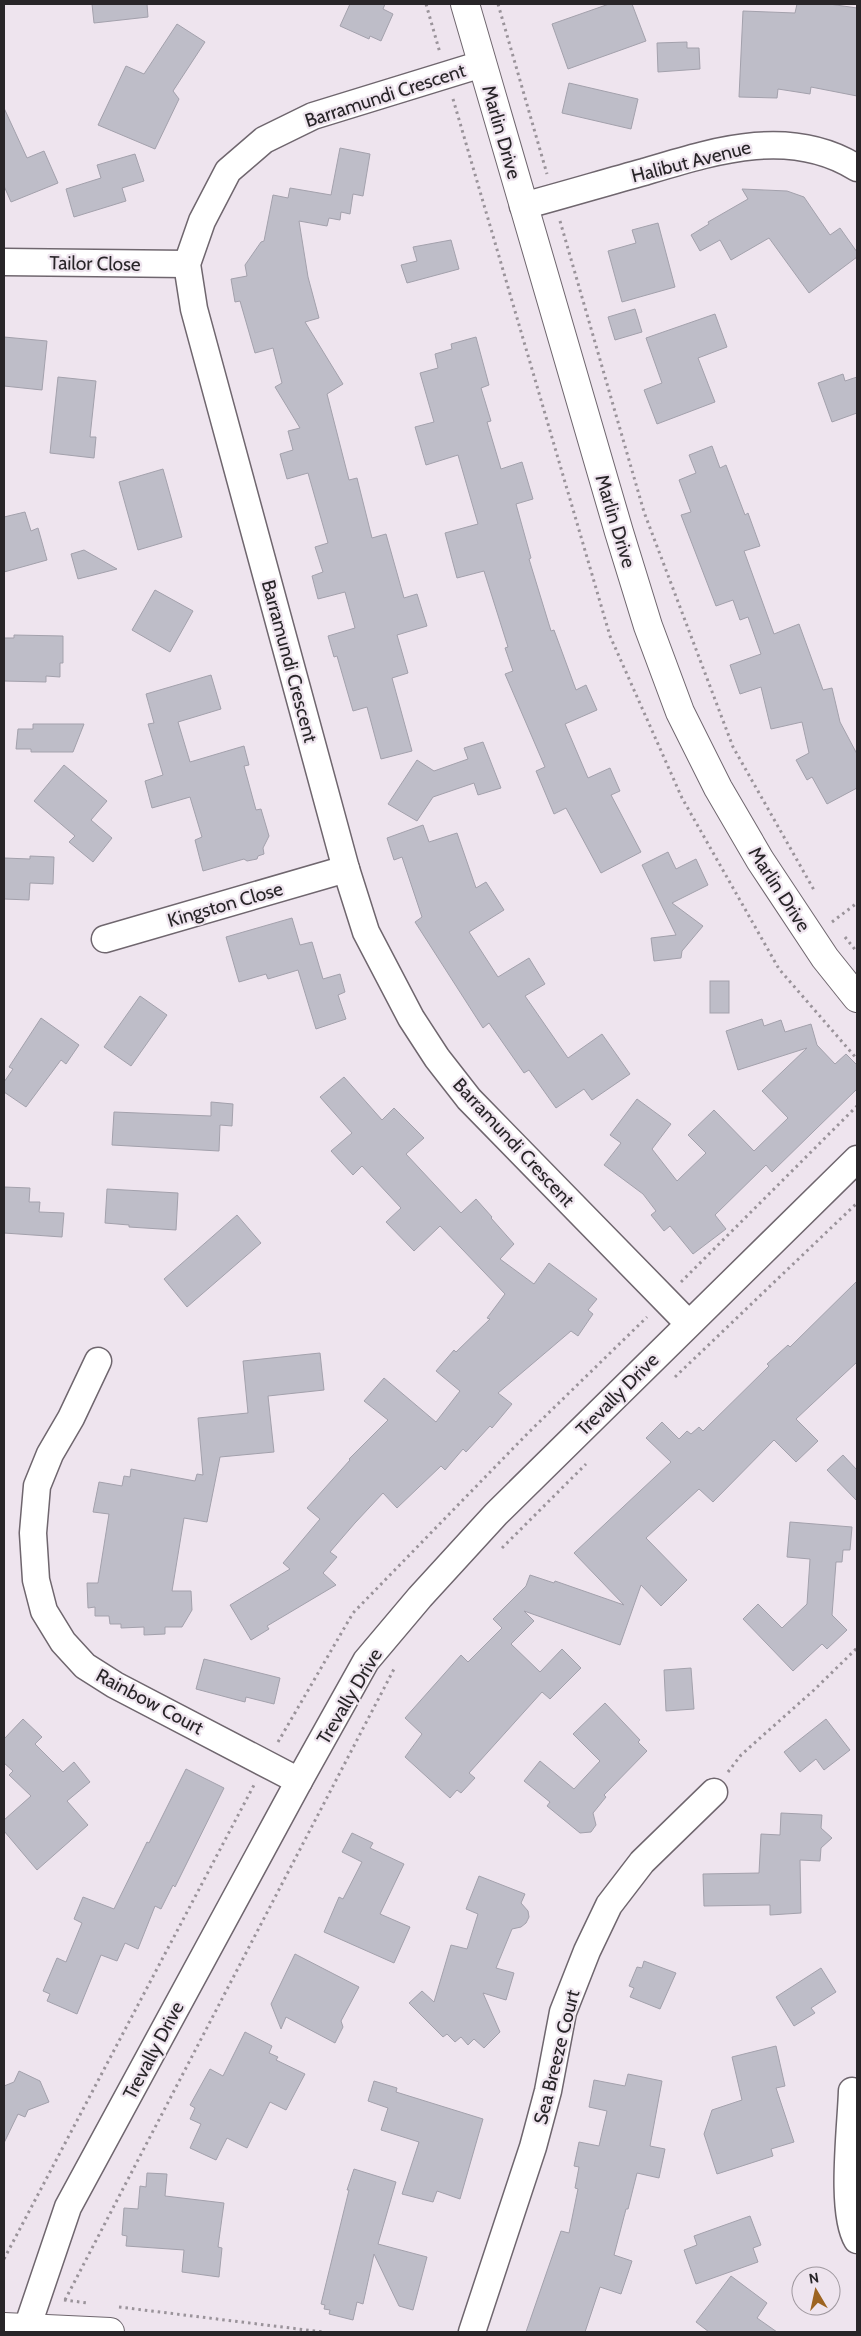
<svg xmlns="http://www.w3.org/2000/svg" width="861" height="2336" font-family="Cabin,sans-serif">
	<rect width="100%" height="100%" fill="#eee4ee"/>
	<g fill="#bebdc8" stroke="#a3a1ac">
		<polygon points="92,4 147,4 148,17 94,23"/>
		<polygon points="350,4 385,4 383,9 393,14 381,41 370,36 369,39 340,26"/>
		<polygon points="609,4 632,4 646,41 568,69 552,24"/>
		<polygon points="797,4 829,4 857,8 857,96 811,87 810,94 778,89 777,98 739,97 743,11 795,13"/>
		<polygon points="177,24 205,42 173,91 179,99 155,149 98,125 126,66 144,74"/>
		<polygon points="687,42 687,48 699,48 700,69 658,72 657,43"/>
		<polygon points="569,83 638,99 631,129 562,113"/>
		<polygon points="4,108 27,158 44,151 58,183 11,202 4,186"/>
		<polygon points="340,148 370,154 363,196 353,194 350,214 341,212 340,220 329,218 327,226 299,221 308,277 319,318 305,322 343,384 327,394 349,480 357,478 372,538 386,534 404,598 417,594 427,626 397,635 408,673 392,678 412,751 381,759 367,707 353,711 337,656 334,657 328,636 355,628 345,592 318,599 312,576 323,572 315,547 328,543 308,473 287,479 280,454 293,450 288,431 300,428 275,387 282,383 273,348 255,353 240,301 235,302 231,279 247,276 245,265 261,242 264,241 273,195 288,198 290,188 331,195"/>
		<polygon points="135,154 144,181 122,188 126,201 74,217 66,189 101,178 97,165"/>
		<polygon points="742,189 787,191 804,197 830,235 840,228 857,252 857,257 809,293 769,238 731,260 720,240 700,251 691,235 709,224 708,222 748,199"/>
		<polygon points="658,223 675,287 622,302 608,251 636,243 632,230"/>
		<polygon points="451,240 459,269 407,283 401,265 417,261 413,247"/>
		<polygon points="635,309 642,332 615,340 608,317"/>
		<polygon points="715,314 727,347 698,358 715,402 657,424 644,390 662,383 646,338"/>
		<polygon points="4,337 47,341 42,390 4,386"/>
		<polygon points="476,337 489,385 481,388 491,421 487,422 501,469 522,462 533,499 516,504 531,558 529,559 551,631 554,630 576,690 586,685 597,710 565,724 588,778 610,768 620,791 611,795 641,852 601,873 566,808 554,814 536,771 545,767 505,674 513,671 505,648 508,647 484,571 457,578 445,533 478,524 458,455 426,465 415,427 434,422 420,373 438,368 435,354 452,349 451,344"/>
		<polygon points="843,374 845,381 857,377 857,413 832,422 818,383"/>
		<polygon points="58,377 96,381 90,437 96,437 94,458 50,453"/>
		<polygon points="712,446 720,468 726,465 745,515 748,513 760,546 744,551 774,634 799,624 823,690 832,688 840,722 857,754 857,788 827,804 812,777 807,780 796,760 809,753 802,722 771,729 761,687 740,694 730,665 761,654 748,617 740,620 733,600 716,606 681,515 691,512 679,480 696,473 689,455"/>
		<polygon points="163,469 182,537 138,550 119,482"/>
		<polygon points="25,512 31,531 38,528 47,560 4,572 4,517"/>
		<polygon points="84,550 117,569 78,579 71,554"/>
		<polygon points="155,590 193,611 170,652 132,630"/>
		<polygon points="14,635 63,636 63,663 60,663 60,677 46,676 46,682 4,681 4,638 14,638"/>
		<polygon points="211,675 221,709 178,722 190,762 244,746 249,765 244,766 256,810 261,809 269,836 263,848 264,854 258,856 257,859 247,861 244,859 203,871 195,840 202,837 190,797 152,808 145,781 163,775 148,724 154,723 146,694"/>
		<polygon points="33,724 84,724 73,752 31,752 31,749 16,749 18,729 33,729"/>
		<polygon points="483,742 501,788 478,795 474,783 433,797 417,821 388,804 417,760 434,771 468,759 464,748"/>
		<polygon points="64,765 107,801 91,820 112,838 93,862 69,842 75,836 34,801"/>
		<polygon points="423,825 429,842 457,833 476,888 486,882 504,910 469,932 498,977 529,958 545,984 525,996 568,1058 602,1034 630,1074 592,1100 584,1089 556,1108 529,1070 524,1073 489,1023 483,1028 415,922 422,917 402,857 394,860 387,838"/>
		<polygon points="668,852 676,869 696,859 708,885 672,903 703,926 682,951 681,958 654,961 651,938 676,935 642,865"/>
		<polygon points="30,856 54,857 53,884 30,883 29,900 4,899 4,858 30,859"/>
		<polygon points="292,918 300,945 312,942 323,979 340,974 345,992 338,995 346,1019 316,1029 298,970 268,979 266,974 239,982 226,937"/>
		<rect x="710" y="981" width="19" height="32"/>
		<polygon points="140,996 167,1015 131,1066 104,1047"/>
		<polygon points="41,1018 79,1045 66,1064 61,1060 26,1107 4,1092 4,1082 13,1069 9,1067"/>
		<polygon points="762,1019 764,1026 781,1020 785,1032 811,1024 817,1045 835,1064 846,1054 857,1065 857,1089 772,1172 766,1165 715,1215 726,1229 693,1254 670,1226 664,1231 651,1215 656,1211 643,1194 604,1165 621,1143 610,1135 637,1099 671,1124 652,1149 677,1181 706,1153 688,1135 714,1110 754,1151 788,1118 762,1091 807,1048 738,1070 726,1031"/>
		<polygon points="344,1077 382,1120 394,1108 424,1138 406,1154 461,1213 476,1199 492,1217 491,1218 514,1244 500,1259 534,1284 549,1263 597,1299 588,1310 593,1314 578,1336 571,1331 498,1393 512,1404 492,1428 490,1426 466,1452 463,1449 445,1470 441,1466 397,1508 383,1493 355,1523 330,1552 337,1557 323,1573 336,1585 267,1626 269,1629 251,1640 230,1605 290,1569 283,1563 320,1519 307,1508 350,1460 349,1459 388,1420 364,1401 384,1378 436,1422 460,1391 436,1371 454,1350 456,1352 490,1319 487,1318 505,1294 440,1226 414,1251 386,1222 401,1208 362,1166 353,1175 331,1151 352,1133 320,1097"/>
		<polygon points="211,1102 233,1104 232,1126 220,1125 219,1151 112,1145 114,1112 211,1116"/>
		<polygon points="4,1187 30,1188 29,1202 40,1202 39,1212 64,1213 62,1237 4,1233"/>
		<polygon points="107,1189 178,1193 176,1230 129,1227 129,1225 105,1223"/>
		<polygon points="237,1215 261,1243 187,1307 164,1279"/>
		<polygon points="857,1281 857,1362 796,1419 818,1441 796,1462 774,1440 713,1502 699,1489 646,1538 687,1580 661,1606 641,1585 620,1645 524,1611 534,1621 511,1644 540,1672 562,1649 581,1668 550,1699 542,1692 469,1773 475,1778 461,1793 457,1790 450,1798 405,1757 422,1734 405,1718 461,1655 468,1662 502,1628 493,1619 526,1586 530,1575 554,1583 555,1581 624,1605 574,1553 671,1462 646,1438 662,1422 679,1439 687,1431 691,1434 699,1427 703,1431 769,1366 767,1364 788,1345 790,1347"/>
		<polygon points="320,1353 324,1390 268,1396 274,1452 220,1457 207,1522 184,1518 172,1591 191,1591 192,1610 182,1627 165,1627 165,1634 144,1635 144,1627 121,1628 121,1624 110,1624 109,1616 95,1616 95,1607 88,1608 87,1583 98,1583 109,1514 93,1512 99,1482 122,1486 124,1476 130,1477 131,1469 195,1481 197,1474 203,1475 198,1418 248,1413 243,1361"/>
		<polygon points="843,1455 857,1470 857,1501 827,1470"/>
		<polygon points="790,1522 852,1527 850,1550 843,1550 842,1562 836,1562 832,1615 847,1630 827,1649 822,1644 793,1671 743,1619 758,1604 782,1628 807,1604 810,1559 787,1557"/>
		<polygon points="204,1659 280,1678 274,1704 246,1697 245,1702 196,1689"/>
		<polygon points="691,1668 694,1709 666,1711 664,1670"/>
		<polygon points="605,1703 640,1740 638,1742 647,1751 604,1795 606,1797 593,1813 596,1825 591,1832 580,1833 547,1806 550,1802 524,1781 540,1761 574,1789 600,1761 573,1734"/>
		<polygon points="23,1719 42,1737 35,1744 63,1772 74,1762 90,1782 67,1801 88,1825 37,1870 4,1831 4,1820 31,1796 9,1775 13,1771 4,1763 4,1739"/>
		<polygon points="826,1719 850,1750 824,1770 816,1759 800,1772 784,1752"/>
		<polygon points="186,1769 224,1788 175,1887 173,1885 161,1909 155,1906 138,1949 125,1943 117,1961 101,1955 77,2014 47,2001 50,1994 43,1991 57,1958 66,1962 82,1923 74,1919 83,1897 114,1909 147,1842 149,1843"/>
		<polygon points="781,1813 822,1815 821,1828 832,1838 821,1848 820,1861 800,1860 801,1913 770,1915 770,1905 704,1906 703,1874 759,1873 761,1834 780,1835"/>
		<polygon points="352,1833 373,1843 370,1848 404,1864 380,1914 410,1927 394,1963 324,1932 339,1897 343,1899 362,1862 342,1852"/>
		<polygon points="479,1876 525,1894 521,1903 528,1911 529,1917 526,1923 521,1927 512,1929 496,1968 514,1973 506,2000 483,1993 500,2032 484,2048 474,2039 468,2045 461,2037 455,2042 447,2034 443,2037 409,2003 422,1991 434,2002 451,1945 467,1949 478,1914 466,1909"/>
		<polygon points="295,1954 359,1987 341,2021 343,2027 335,2043 286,2017 281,2029 271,2004"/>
		<polygon points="644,1961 676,1973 660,2009 630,1997 634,1988 629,1986 637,1967 642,1968"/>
		<polygon points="821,1968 836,1992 811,2008 815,2013 794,2026 776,1997"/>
		<polygon points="245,2032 272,2046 269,2053 278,2057 276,2060 305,2074 286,2110 270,2102 247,2148 227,2138 216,2160 190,2148 201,2124 190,2119 195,2108 190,2105 210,2069 223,2076"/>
		<polygon points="776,2046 785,2086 776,2088 794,2142 771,2149 773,2156 717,2174 704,2134 712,2110 742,2100 732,2057"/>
		<polygon points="19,2071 40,2081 49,2102 28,2110 25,2117 18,2114 4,2143 4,2086 14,2082"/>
		<polygon points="628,2074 662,2081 650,2146 665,2149 659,2178 637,2173 628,2209 626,2209 614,2255 632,2261 621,2294 600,2287 585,2332 526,2332 561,2231 569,2233 578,2189 575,2188 579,2167 574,2166 579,2142 599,2146 607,2111 589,2107 594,2080 625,2086"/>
		<polygon points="374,2081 397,2088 396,2092 483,2119 460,2199 437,2191 433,2202 402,2194 419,2142 381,2130 388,2108 368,2101"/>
		<polygon points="354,2169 396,2182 378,2244 427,2257 413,2310 399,2306 374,2254 363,2304 357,2302 353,2320 329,2314 330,2310 324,2309 325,2305 321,2304 349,2190 347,2190"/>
		<polygon points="147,2173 167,2174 165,2196 224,2203 218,2247 222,2248 219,2277 182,2272 184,2250 126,2246 127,2236 122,2235 124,2208 138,2209 140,2186 146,2187"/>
		<polygon points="750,2216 761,2245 753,2248 758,2262 696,2284 684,2250 697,2245 694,2236"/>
		<polygon points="731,2276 767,2303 757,2318 777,2332 709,2332 696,2322"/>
	</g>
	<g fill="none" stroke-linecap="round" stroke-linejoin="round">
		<g stroke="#6f666e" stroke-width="29">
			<g id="minor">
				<polyline points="482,64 313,116 264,140 228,171 202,221 187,264 194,309 346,869 366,932 411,1018 437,1058 469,1099 688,1323"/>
				<path d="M523 206C564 195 604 183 644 172 714 151 790 126 857 168"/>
				<polyline points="4,262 187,264"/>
				<polyline points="105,939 346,869"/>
				<polyline points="98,1361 71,1418 50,1454 37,1486 33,1533 36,1580 44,1611 63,1642 85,1666 115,1685 299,1781"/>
				<path d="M852 2091C851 2126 840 2212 857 2240"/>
				<polyline points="27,2328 68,2207 299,1781 366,1661 420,1597 496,1514 857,1159"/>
				<polyline points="472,2332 533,2147 548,2091 563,2012 587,1951 609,1905 642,1862 714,1792"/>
			</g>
		</g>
		<g stroke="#6f666e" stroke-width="30">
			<g id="tertiary">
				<polyline points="465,4 619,532 648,626 680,712 718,788 760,860 825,958 857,998"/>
				<polyline points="4,2327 110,2332"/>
			</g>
		</g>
		<g stroke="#9a939a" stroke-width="3" stroke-dasharray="2.5 4" stroke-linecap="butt">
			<polyline points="426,4 440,53"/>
			<polyline points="498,4 547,174"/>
			<polyline points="453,99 610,636 682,798 779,969 857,1059"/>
			<polyline points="560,221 644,512 733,747 814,890"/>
			<polyline points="832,922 857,903"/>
			<polyline points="845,937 857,952"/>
			<polyline points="681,1282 857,1106"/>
			<polyline points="675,1377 857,1203"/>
			<polyline points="502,1548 586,1464"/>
			<polyline points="278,1742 353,1613 529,1432 647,1317"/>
			<polyline points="728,1772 741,1755 814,1690 857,1648"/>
			<polyline points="4,2259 254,1785"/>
			<polyline points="64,2300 88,2303"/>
			<polyline points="65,2300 394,1669"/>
			<polyline points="119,2307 323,2332"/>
		</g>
		<use href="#minor" stroke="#fff" stroke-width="26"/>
		<use href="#tertiary" stroke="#fff" stroke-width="28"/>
	</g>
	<g text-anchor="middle" stroke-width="4.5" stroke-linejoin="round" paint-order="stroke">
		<g font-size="19" fill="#282528" stroke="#eee4ee">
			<text transform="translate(385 95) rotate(-18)" y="7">Barramundi Crescent</text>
			<text transform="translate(502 132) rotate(74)" y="7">Marlin Drive</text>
			<text transform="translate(691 161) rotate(-14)" y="7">Halibut Avenue</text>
			<text transform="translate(95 263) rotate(1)" y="7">Tailor Close</text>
			<text transform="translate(616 521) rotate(73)" y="7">Marlin Drive</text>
			<text transform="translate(290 661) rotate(75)" y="7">Barramundi Crescent</text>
			<text transform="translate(780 889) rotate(57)" y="7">Marlin Drive</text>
			<text transform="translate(225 904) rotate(-16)" y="7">Kingston Close</text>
			<text transform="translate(514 1142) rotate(47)" y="7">Barramundi Crescent</text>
			<text transform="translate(617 1394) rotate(-45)" y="7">Trevally Drive</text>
			<text transform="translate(349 1696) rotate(-59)" y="7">Trevally Drive</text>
			<text transform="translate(150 1701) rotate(28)" y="7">Rainbow Court</text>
			<text transform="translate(153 2050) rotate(-62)" y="7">Trevally Drive</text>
			<text transform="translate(556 2057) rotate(-76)" y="7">Sea Breeze Court</text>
		</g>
	</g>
	<rect width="861" height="2336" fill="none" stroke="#282528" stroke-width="10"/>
	<g transform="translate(816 2291) rotate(351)"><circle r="24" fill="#eee4ee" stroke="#9f989f"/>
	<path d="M0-4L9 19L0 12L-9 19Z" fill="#9d6421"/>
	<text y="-8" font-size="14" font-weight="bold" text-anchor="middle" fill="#282528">N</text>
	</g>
</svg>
